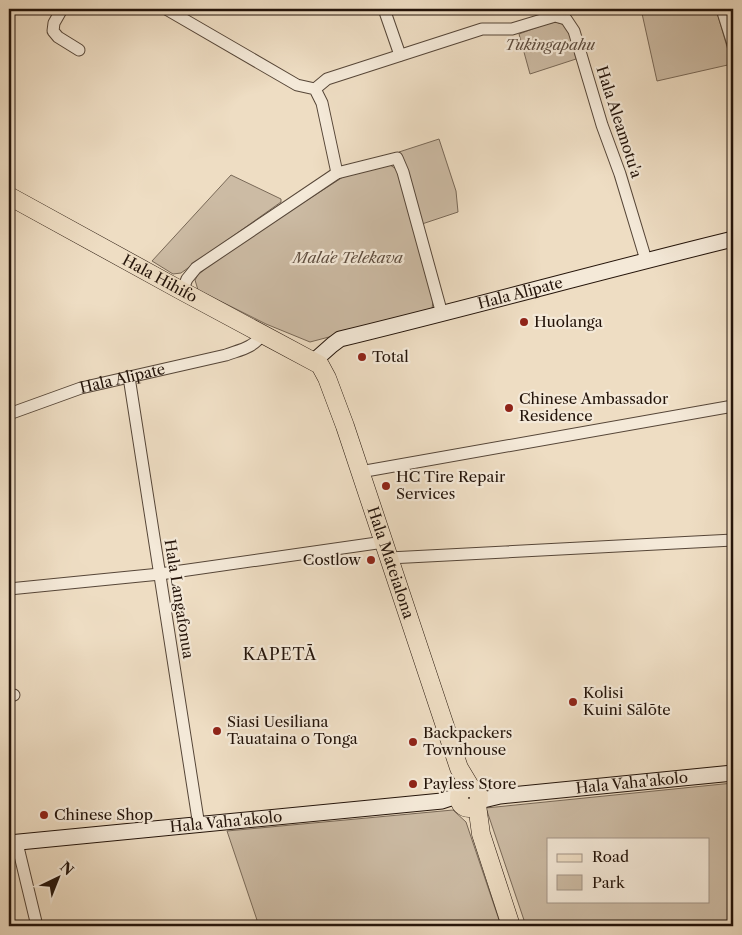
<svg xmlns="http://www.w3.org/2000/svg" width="742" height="935" font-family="'Libre Caslon Text',serif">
	<rect width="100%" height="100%" fill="#eeddc3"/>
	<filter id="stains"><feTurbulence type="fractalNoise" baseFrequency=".004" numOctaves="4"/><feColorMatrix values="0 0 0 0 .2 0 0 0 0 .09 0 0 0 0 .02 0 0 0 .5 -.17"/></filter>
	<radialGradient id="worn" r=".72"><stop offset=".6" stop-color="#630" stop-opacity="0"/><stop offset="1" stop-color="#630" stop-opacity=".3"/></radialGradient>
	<g fill="#ccbba4" stroke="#786857" fill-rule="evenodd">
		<polygon points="641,9 716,9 732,64 657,81"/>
		<polygon points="556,22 565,25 570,34 576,59 530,74 519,34 546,24"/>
		<polygon points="439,139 456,191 458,212 422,224 399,152"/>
		<polygon points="390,165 398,170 433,299 432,310 310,342 266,324 198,290 195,280 198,275 217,258 343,177"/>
		<polygon points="231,175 281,199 281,202 181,273 173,274 152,261"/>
		<path d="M733 783V926H526L486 808ZM548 839H708V901H548Z"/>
		<polygon points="453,810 466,822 501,926 259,926 227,831"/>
	</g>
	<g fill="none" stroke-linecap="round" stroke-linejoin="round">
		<g stroke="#564638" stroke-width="13">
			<g id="street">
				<polyline points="62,9 54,23 53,31 58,37 79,50"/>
				<polyline points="166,9 297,85 315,89 322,103 337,173"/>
				<polyline points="384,9 400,55"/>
				<polyline points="722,9 733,44"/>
				<polyline points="315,89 327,79 482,29 512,29 555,16 566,19 574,31 602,125 620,174 646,260"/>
				<polyline points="182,291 187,279 196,268 337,173 397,158 403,172 442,314"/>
				<polyline points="129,377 199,826"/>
				<path id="s1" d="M9 414 81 388 226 355C239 350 254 348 262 334"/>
				<polyline points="360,472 733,406"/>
				<polyline points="389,558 733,540"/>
				<polyline points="9,589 160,574 384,542"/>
				<polyline points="9,697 14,695"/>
				<polyline points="17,843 37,926"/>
			</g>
		</g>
		<g stroke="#24140a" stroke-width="17">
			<g id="secondary">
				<path id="s2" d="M314 361 332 345 340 339C472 307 602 271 733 239"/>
				<path id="s3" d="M479 801 500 796 733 773"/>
				<path id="s4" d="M9 843 442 801 460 795"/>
			</g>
		</g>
		<g stroke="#24140a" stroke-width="19">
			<g id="primary">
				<path id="s5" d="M9 196 182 291 320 365 327 378 345 426 459 768 471 788"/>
				<circle cx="469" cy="798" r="10"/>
				<polyline points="477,805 481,834 511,926"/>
			</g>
		</g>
		<use href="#street" stroke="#f4e9d8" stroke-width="11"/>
		<use href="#secondary" stroke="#f4e9d8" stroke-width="15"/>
		<use href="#primary" stroke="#eeddc3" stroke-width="18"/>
	</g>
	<g fill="#8f2418" stroke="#f4e9d8" stroke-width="2">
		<circle cx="524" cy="322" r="5"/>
		<circle cx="362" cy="357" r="5"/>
		<circle cx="509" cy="408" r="5"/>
		<circle cx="386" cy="486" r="5"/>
		<circle cx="371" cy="560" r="5"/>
		<circle cx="573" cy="702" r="5"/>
		<circle cx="217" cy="731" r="5"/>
		<circle cx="413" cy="742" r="5"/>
		<circle cx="413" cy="784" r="5"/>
		<circle cx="44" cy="815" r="5"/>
	</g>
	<g text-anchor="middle" stroke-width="4.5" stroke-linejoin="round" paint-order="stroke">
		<g font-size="15" font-style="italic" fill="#5f4e40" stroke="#f4e9d8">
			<text x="550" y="50">Tukingapahu</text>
			<text x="348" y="263">Mala'e Telekava</text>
		</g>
		<g font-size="15" fill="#24140a" stroke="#f4e9d8">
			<text transform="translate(619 122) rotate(72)" y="5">Hala Aleamotu'a</text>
			<text dy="5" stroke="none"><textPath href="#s5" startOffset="172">Hala Hihifo</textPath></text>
			<text dy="5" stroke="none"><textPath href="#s2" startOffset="220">Hala Alipate</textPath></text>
			<text dy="5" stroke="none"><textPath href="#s1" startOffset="119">Hala Alipate</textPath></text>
			<text dy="5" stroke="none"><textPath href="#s5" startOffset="564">Hala Mateialona</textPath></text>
			<text transform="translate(179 599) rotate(81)" y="5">Hala Langafonua</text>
			<text dy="5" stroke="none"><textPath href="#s3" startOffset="154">Hala Vaha'akolo</textPath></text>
			<text dy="5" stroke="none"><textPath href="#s4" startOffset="218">Hala Vaha'akolo</textPath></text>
		</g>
		<g font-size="15" fill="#24140a" stroke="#f4e9d8" text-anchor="start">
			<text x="534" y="327">Huolanga</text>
			<text x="372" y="362">Total</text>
			<text x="519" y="404">Chinese Ambassador<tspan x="519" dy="17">Residence</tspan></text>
			<text x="396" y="482">HC Tire Repair<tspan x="396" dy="17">Services</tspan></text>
			<text x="361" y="565" text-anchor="end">Costlow</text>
			<text x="583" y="698">Kolisi<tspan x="583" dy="17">Kuini Sālōte</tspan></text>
			<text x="227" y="727">Siasi Uesiliana<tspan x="227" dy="17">Tauataina o Tonga</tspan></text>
			<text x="423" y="738">Backpackers<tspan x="423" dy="17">Townhouse</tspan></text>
			<text x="423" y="789">Payless Store</text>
			<text x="54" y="820">Chinese Shop</text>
		</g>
		<g font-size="16" letter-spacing="1" fill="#24140a" stroke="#f4e9d8">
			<text x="280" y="660">KAPETĀ</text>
		</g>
	</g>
	<rect width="742" height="935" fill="none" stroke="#eeddc3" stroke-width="30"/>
	<rect x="10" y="10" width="722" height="915" fill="none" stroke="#24140a" stroke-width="2.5"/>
	<rect x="15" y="15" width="712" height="905" fill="none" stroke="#24140a"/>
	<rect x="547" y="838" width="162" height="65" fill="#f4e9d8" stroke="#a19486"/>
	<rect x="557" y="854" width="25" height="8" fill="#eeddc3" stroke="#a19486"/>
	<text x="592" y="862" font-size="15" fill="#24140a">Road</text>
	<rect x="557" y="875" width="25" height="15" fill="#ccbba4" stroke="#a19486"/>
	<text x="592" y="888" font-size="15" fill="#24140a">Park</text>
	<g transform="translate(58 878) rotate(43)" stroke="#f4e9d8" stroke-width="4" paint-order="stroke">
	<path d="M0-4L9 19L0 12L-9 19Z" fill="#24140a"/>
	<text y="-8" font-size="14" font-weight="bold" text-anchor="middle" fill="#24140a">N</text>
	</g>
	<rect width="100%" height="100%" filter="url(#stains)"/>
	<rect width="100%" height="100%" fill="url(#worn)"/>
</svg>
